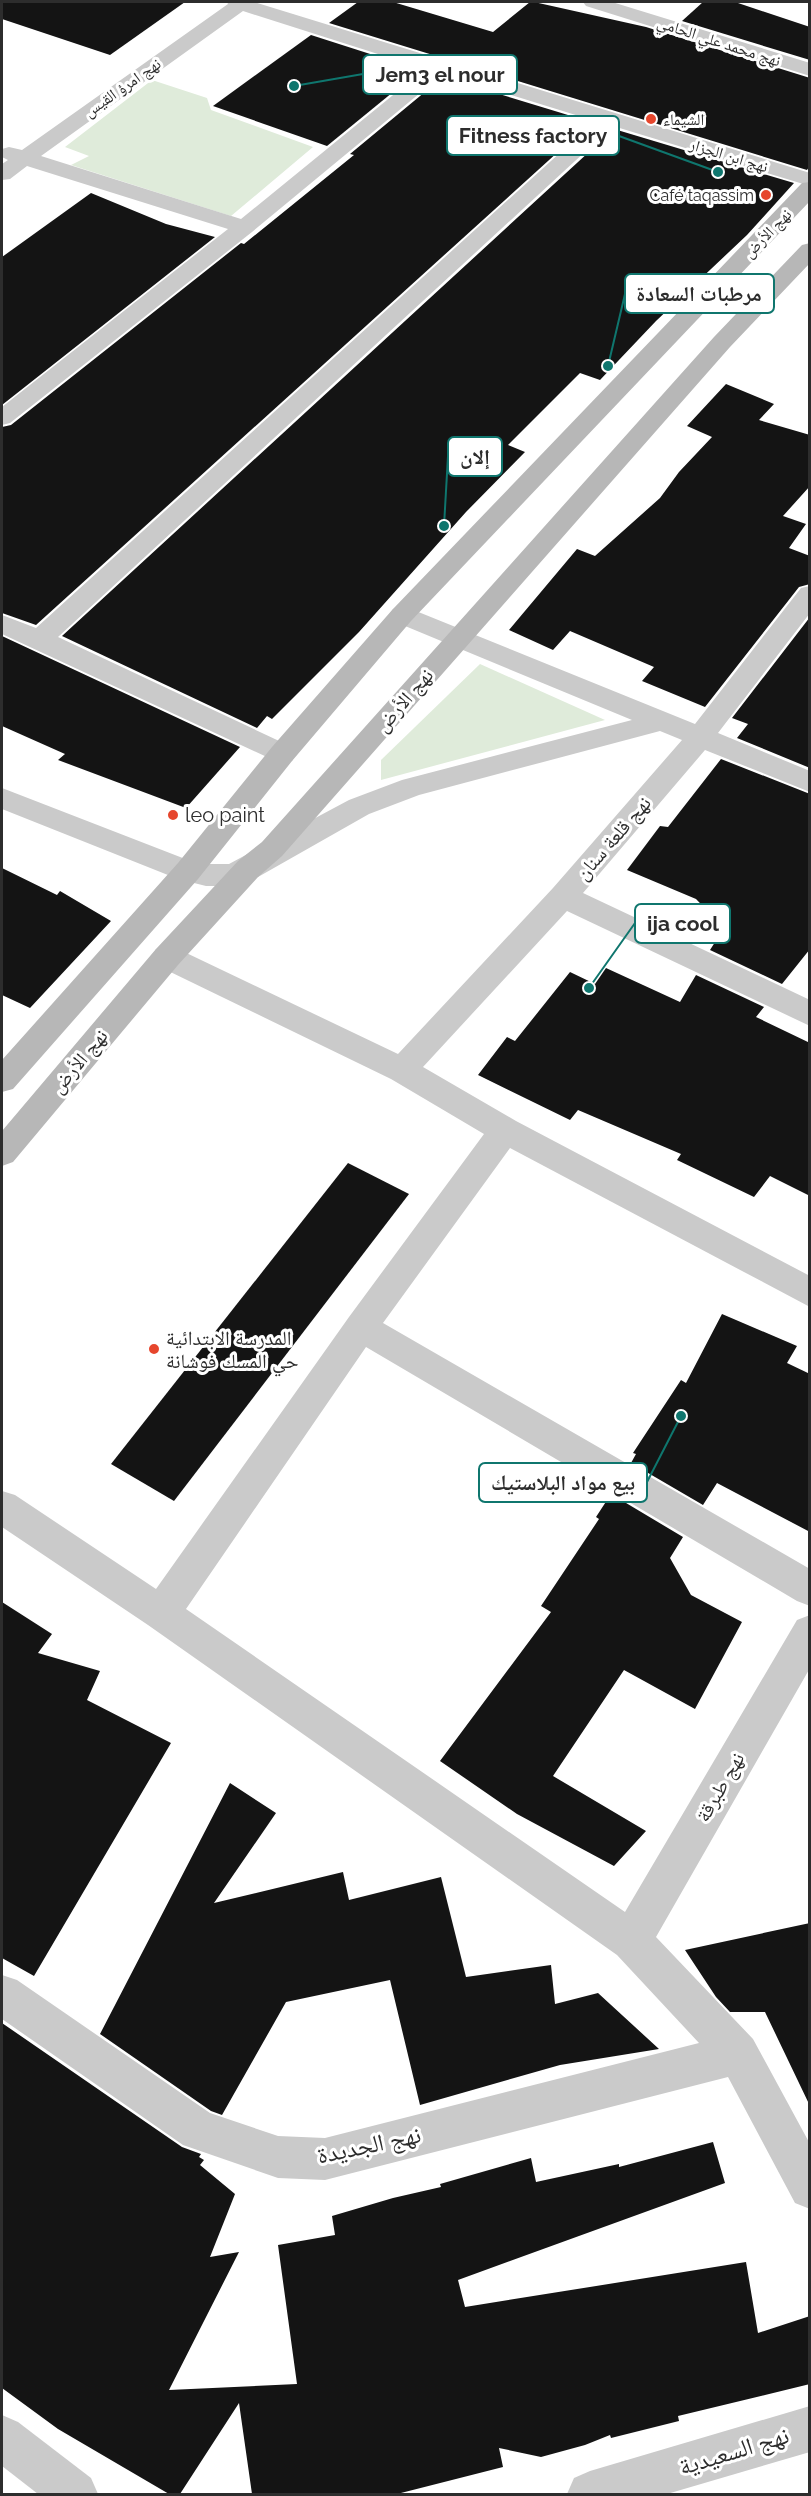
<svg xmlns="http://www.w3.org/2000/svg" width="811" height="2496" font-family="Raleway,'Noto Naskh Arabic',sans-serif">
	<rect width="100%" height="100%" fill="#fff"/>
	<g fill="#dfebda">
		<polygon points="152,80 207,98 211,110 313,147 231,216 71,165 89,156 65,147"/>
		<polygon points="480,664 605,720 381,780 381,760"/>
	</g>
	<g fill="#141414">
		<polygon points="2,2 185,2 110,55 2,19"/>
		<polygon points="358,2 393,2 493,32 530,2 534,2 646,27 810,78 809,167 807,170 329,23"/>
		<polygon points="703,2 735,2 810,27 810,60 682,21"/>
		<polygon points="311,35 420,70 327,146 213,106"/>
		<polygon points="443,77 591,122 36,625 2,613 2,427 11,425 241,243 244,244 354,155 350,154"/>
		<polygon points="614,129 794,183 747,235 656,321 600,380 580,373 508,445 525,452 466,512 359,632 272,719 267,716 257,728 62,636"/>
		<polygon points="91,193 166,224 215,237 2,405 2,257"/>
		<polygon points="726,384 774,404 759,420 810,435 810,486 783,516 806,524 789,548 810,556 810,584 799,587 705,707 642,681 654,667 570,631 553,650 509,630 577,549 595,556 660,498 679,472 712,437 687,426"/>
		<polygon points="810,617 810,768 737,738 748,724 732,718"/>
		<polygon points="2,636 240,747 186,808 58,760 65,754 2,726"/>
		<polygon points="721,759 810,794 810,949 782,984 710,950 724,928 696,899 627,870 660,826 668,827"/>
		<polygon points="2,868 57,895 60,891 111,921 30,1008 2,995"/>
		<polygon points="606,968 680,1002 696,975 764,1007 756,1017 810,1043 810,1196 770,1176 754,1197 677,1160 681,1154 578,1110 570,1120 478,1075 507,1037 515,1041 570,972 595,984"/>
		<polygon points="348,1163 409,1194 174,1501 111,1464"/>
		<polygon points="722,1314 797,1346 787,1363 810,1374 810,1532 717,1483 703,1505 631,1463 636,1454 633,1453 681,1380 686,1383"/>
		<polygon points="611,1494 683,1537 670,1558 691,1595 742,1622 695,1709 624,1670 553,1776 646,1831 614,1866 517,1814 440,1761 551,1612 541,1606 599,1519 596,1517"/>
		<polygon points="2,1602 52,1634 38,1653 100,1671 87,1700 171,1743 34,1976 2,1958"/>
		<polygon points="230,1783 276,1813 214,1903 343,1872 349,1900 441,1877 466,1977 551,1965 555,2004 598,1993 659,2049 560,2065 420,2105 390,1980 286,2002 222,2115 211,2111 100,2034"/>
		<polygon points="810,1923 810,2106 765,2012 730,2012 716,1997 685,1950"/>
		<polygon points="2,2023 182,2147 201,2154 199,2157 204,2160 200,2165 235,2194 210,2257 239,2252 169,2390 297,2384 278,2245 335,2235 332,2216 393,2198 441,2187 440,2184 531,2158 536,2182 619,2164 619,2167 713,2142 725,2183 458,2280 465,2307 746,2262 758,2333 810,2316 810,2384 678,2416 679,2421 611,2438 610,2435 585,2445 541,2457 499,2448 503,2467 397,2494 252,2494 239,2403 180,2494 169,2494 58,2429 2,2388"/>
	</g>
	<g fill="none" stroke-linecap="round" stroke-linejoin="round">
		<g fill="#cacaca" fill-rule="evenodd">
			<path d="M227 2H254L810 173V186L613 126 58 637 292 747 296 754 292 761 282 764 2 634V615L36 628 595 121 443 74 252 232 10 423 2 425V407L228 229 27 166 10 179 2 180V164L8 160 2 157V149L9 147 22 150 228 4ZM243 11 425 69 241 219 41 156Z"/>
			<polygon points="583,2 612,2 810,63 810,76 586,6"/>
			<polygon points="810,586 810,613 718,733 810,771 810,792 705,750 583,893 810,1000 810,1026 567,911 423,1067 516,1121 810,1276 810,1307 510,1148 383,1323 810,1569 810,1606 797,1601 366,1347 186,1609 625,1912 797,1620 810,1615 810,1668 656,1937 753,2039 810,2144 810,2209 795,2203 728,2077 325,2180 278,2178 183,2145 2,2019 2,1975 17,1980 210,2113 278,2136 325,2138 699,2043 617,1955 148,1625 2,1527 2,1491 15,1495 156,1589 349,1317 484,1134 391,1079 156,965 152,957 156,949 167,946 178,949 398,1054 553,888 682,740 660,731 419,795 369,814 258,877 229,886 206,886 178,879 2,809 2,788 193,862 206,864 229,864 349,800 402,780 632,720 393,621 389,615 393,609 402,606 411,609 695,724 801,588"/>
			<polygon points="810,2406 810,2452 667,2494 567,2494 574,2478 590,2471"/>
			<polygon points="2,2415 18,2422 91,2478 98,2494 38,2494 2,2466"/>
		</g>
		<g fill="#b7b7b7" fill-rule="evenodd">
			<polygon points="810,182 810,201 411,621 292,761 198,879 13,1089 2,1092 2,1060 178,863 272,747 393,609 802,183"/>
			<polygon points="810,243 810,263 730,347 282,856 258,877 178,965 13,1162 2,1166 2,1131 156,949 238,861 262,842 714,337 802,245"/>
		</g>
	</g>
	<g fill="#e6462d" stroke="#fff" stroke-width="2">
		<circle cx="651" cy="119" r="6"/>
		<circle cx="766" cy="195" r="6"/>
		<circle cx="173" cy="815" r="6"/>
		<circle cx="154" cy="1349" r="6"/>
	</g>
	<g text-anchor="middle" stroke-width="6" stroke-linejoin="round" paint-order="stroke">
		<g font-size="16" fill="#2d2d2d" stroke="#fff">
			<text transform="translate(719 41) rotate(18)" y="6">نهج محمد علي الحامي</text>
			<text transform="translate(122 87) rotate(-35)" y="6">نهج امرؤ القيس</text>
			<text transform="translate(729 155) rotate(17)" y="6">نهج ابن الجزار</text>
			<text transform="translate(767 233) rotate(-46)" y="6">نهج الأرض</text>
		</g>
		<g font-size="16" fill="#2d2d2d" stroke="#fff" text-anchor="start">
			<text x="663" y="125">الشيماء</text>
			<text x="754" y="201" text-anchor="end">Café taqassim</text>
		</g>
		<g font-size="20" fill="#2d2d2d" stroke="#fff">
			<text transform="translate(404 700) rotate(-49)" y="7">نهج الأرض</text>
			<text transform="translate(613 838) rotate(-49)" y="7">نهج قلعة سنان</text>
			<text transform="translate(79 1061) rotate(-50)" y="7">نهج الأرض</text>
			<text transform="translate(720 1787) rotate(-60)" y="7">نهج طبرقة</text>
		</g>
		<g font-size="20" fill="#2d2d2d" stroke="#fff" text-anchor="start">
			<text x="185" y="822">leo paint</text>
			<text x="166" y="1345">المدرسة الابتدائية<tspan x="166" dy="23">حي المسك فوشانة</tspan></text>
		</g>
		<g font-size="24" fill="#2d2d2d" stroke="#fff">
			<text transform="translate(369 2145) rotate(-12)" y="8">نهج الجديدة</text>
			<text transform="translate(734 2451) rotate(-17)" y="8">نهج السعيدية</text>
		</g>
	</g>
	<path fill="none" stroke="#0f766e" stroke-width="2" d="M294 86L363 74M718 172L619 136M608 366L625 294M444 526L448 456M589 988L635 923M681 1416L647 1482"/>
	<g fill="#0f766e" stroke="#fff" stroke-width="2">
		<circle cx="294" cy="86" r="6"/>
		<circle cx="718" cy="172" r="6"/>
		<circle cx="608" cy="366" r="6"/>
		<circle cx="444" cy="526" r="6"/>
		<circle cx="589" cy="988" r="6"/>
		<circle cx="681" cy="1416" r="6"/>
	</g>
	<g fill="#fff" stroke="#0f766e" stroke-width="2">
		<rect x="363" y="55" width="154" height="39" rx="6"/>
		<rect x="447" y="116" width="172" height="39" rx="6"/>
		<rect x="625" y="274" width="149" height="39" rx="6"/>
		<rect x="448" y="437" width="54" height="39" rx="6"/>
		<rect x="635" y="904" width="95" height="39" rx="6"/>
		<rect x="479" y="1463" width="168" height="39" rx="6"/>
	</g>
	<g font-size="21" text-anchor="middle" font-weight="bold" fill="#2d2d2d">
		<text x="440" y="82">Jem3 el nour</text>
		<text x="533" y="143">Fitness factory</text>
		<text x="699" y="301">مرطبات السعادة</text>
		<text x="475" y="464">إلان</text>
		<text x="683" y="931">ija cool</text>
		<text x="563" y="1490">بيع مواد البلاستيك</text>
	</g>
	<rect width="811" height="2496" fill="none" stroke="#2d2d2d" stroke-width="6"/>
</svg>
